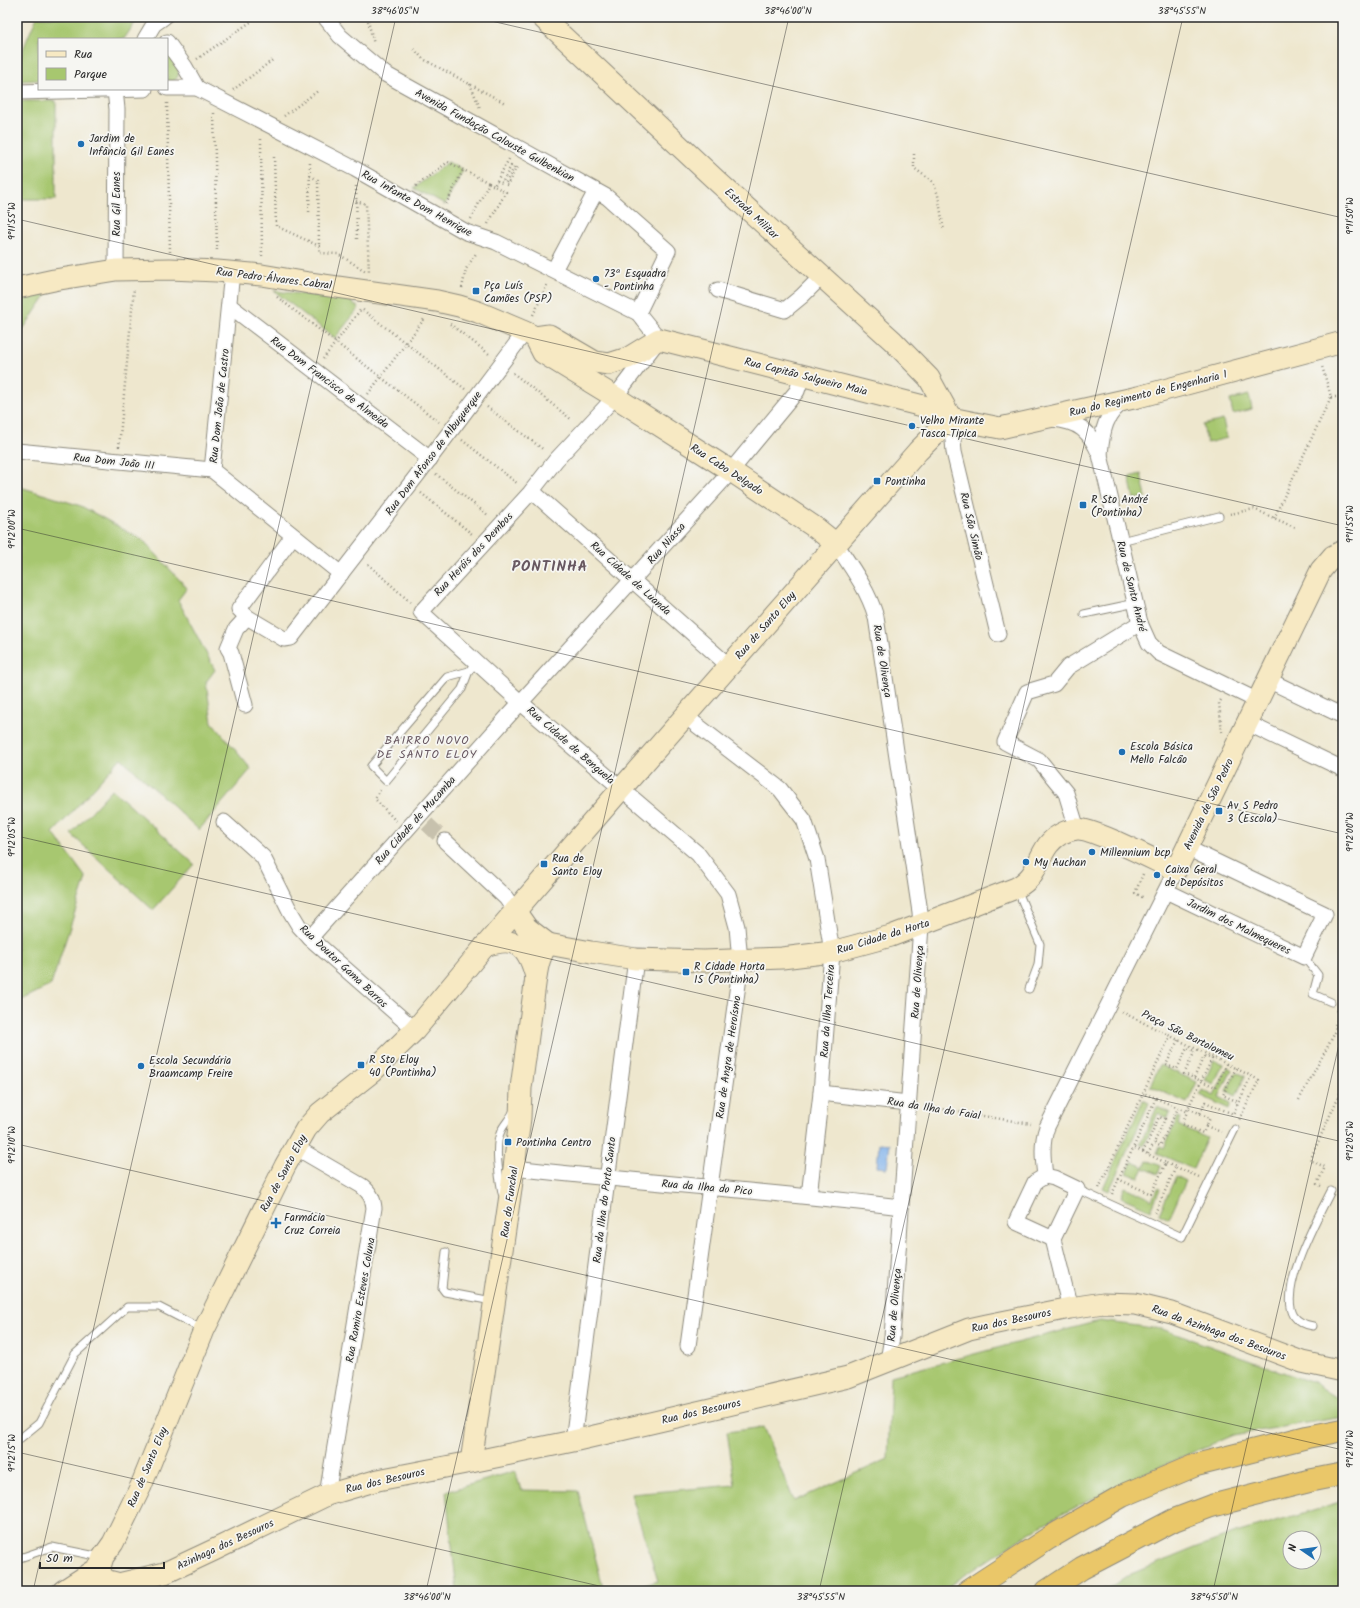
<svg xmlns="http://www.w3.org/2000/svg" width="1360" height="1608" font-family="Kalam,sans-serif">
	<rect width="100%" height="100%" fill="#f6f6f2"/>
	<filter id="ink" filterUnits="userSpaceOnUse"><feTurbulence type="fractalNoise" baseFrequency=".025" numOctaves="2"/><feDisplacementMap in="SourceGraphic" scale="8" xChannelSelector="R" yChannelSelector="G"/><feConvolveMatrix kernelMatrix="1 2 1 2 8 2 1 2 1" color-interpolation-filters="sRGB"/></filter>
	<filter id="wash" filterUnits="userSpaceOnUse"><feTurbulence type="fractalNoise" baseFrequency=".012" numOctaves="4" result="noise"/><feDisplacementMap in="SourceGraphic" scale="16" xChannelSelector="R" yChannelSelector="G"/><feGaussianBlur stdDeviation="0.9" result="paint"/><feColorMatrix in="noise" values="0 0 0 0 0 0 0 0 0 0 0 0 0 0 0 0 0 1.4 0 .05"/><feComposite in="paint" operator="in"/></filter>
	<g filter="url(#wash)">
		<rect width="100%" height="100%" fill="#eee7ce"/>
		<g fill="#a7c76f" stroke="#69794d" fill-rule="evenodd">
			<path d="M37 17H139L124 39H39V80L17 81C17 59 28 37 37 17Z"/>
			<path d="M167 51C170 56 177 62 178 67 181 76 175 83 167 83Z"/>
			<rect x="17" y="101" width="39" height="98"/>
			<polygon points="448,162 463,170 445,205 414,188"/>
			<polygon points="49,291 17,338 17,299"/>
			<polygon points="274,291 348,299 359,308 335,338"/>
			<polygon points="1249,395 1252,409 1233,414 1230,400"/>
			<polygon points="1223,420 1227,438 1207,443 1203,425"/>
			<polygon points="1141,474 1146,497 1134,499 1129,477"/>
			<polygon points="17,486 81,506 143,540 187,588 178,600 215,670 206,682 212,722 251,769 199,830 121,758 53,833 86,878 51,985 17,1002"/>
			<polygon points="112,789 194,864 153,910 71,834"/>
			<polygon points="1214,1060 1223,1064 1214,1084 1205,1080"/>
			<polygon points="1160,1065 1197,1082 1187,1103 1150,1086"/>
			<polygon points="1228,1067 1232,1070 1219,1097 1231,1103 1229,1109 1200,1095 1202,1090 1214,1096"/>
			<polygon points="1236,1072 1245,1076 1236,1096 1227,1091"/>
			<polygon points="1143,1100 1149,1103 1109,1191 1103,1188"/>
			<polygon points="1157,1107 1170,1113 1168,1118 1158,1113 1144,1146 1140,1144"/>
			<polygon points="1178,1117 1181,1118 1178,1125 1207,1138 1193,1169 1157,1153 1160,1146 1164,1148"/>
			<polygon points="1147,1160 1161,1166 1158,1174 1144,1168 1139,1178 1127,1173 1132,1162 1144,1167"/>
			<polygon points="1176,1176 1186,1181 1169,1219 1159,1214"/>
			<polygon points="1125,1187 1152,1200 1157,1188 1160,1189 1151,1210 1121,1197"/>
			<polygon points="1099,1321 1162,1329 1316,1384 1343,1402 1343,1417 1233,1435 1131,1479 1043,1524 941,1591 625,1591 658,1581 631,1494 735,1485 727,1432 763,1427 794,1501 888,1459 891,1376"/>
			<polygon points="515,1471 521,1490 578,1491 604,1591 457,1591 446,1492"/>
			<path d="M1343 1501V1581L1338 1591H1095L1116 1584 1131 1574 1195 1548 1236 1533ZM1290 1538H1314V1562H1290Z"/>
		</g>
		<polygon fill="#7fb1eb" stroke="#556e8b" points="879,1143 890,1144 887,1168 877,1167"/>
	</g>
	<g filter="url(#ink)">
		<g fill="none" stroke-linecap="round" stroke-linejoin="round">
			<polyline stroke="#c7c1ad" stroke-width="15" stroke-dasharray="15 8" stroke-linecap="butt" points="427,824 445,841"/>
			<g stroke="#8c897c" stroke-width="9">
				<g id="lane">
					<polyline points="1121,541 1219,516"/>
					<polyline points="1084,614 1136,603"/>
					<polyline points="469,671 447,677 371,766 386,781 462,689 469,671 476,662"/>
					<polyline points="1017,889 1040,944 1038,965 1029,989"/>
					<polyline points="1304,957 1318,975 1313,994 1331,1002"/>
					<polyline points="1077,1189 1182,1237 1235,1129"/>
					<path d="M502 1193C499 1178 494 1145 501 1131 504 1124 510 1119 513 1112"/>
					<polyline points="446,1252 442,1288 445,1292 492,1301"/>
					<path d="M1313 1326C1307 1325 1298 1322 1294 1316 1278 1289 1318 1217 1331 1191"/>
					<polyline points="17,1441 39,1423 75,1354 127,1307 159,1307 202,1329"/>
					<polyline points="17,1559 52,1547 101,1557"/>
				</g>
			</g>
			<g stroke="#8c897c" stroke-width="17">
				<g id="street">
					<polyline points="325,17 340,36 385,74 607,197 668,251 638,313"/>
					<polyline points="145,39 154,24 164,17"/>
					<polyline points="167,42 185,67 197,88"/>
					<polyline points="167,88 197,88 355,169 466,232 496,242 638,313 659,339 615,397 556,460 530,493 421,612 520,702 698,854 728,894 737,927 740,961 739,977 688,1346"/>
					<polyline points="115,90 117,109 116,270"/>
					<polyline points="17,92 145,89"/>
					<polyline points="554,270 596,191"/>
					<polyline points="718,290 785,310 802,296 821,277"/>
					<polyline points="230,306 430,459"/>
					<polyline points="951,418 954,452 998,634"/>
					<path d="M1052 419C1079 421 1090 431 1100 455L1140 623 1149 643 1159 653 1258 701"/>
					<polyline points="17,451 212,470"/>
					<path d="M1100 454C1102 433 1105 411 1126 401"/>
					<polyline points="212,470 232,272"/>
					<polyline points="212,470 341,574"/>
					<polyline points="532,491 729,666"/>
					<path d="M836 544C852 568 868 590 876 617L920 912 921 926 892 1337 888 1361"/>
					<polyline points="247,617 284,639 291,638 425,465 525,332"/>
					<polyline points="1268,680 1343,716"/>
					<polyline points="245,705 231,653 228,648 236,629 247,617 239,609 293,536"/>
					<polyline points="685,716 780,789 804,820 817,859 832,952 821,1093 809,1196"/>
					<polyline points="1247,723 1343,769"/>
					<polyline points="224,822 263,857 290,911 299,926 310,938 415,1030"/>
					<polyline points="1077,829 1066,793 1039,760 1005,742 1027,692 1054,684 1068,667 1140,623"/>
					<polyline points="445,841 506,898 515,911"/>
					<polyline points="1166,891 1304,957 1325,914 1187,848"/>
					<polyline points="310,938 510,714 725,478 797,391 802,376"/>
					<polyline points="821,1093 908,1103"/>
					<path d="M295 1147 362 1186C370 1193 373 1198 374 1208L327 1495"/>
					<path d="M514 1168C643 1183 772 1191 901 1207"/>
					<path d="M1045 1176C1043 1159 1041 1144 1047 1127L1176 870"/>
					<polygon points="1045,1176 1054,1178 1077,1189 1053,1239 1016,1222 1035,1182"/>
					<polyline points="1053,1239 1070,1308"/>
					<polyline points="573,1441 636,959"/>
				</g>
			</g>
			<g stroke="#8c897c" stroke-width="23">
				<g id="secondary">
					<polyline points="542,17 718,182 893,341 929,378 951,418"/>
					<polyline points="17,288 54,280 116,270 170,269 217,271 262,275 309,283 437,301 459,306 478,312 525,332 535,337 543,353 615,397 731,471 816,528 836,544"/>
					<polyline points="535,337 549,335 595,362 609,364 628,358 659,339 923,406 951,418 1000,428 1138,397 1343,342"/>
					<polyline points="515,911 527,928 548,944"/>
					<path d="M548 944 591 952 636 959 704 961 782 958 832 952 891 936 1016 888C1038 876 1035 863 1048 845 1055 836 1066 830 1077 829 1093 828 1158 862 1176 870L1321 570 1333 556 1343 551"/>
					<path d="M485 946C517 935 528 946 536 977"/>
					<path d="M471 1462 514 1168 520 1118 521 1088 536 977C538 964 540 954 548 944"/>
					<polyline points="120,1584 108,1581 101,1576 100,1567 103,1557 113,1543 141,1486 204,1330 285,1166 306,1129 320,1113 372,1072 415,1030 485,946 621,789 918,451 951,418"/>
					<polyline points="63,1591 100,1567"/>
					<polyline points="89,1591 165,1573 214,1550 327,1495 378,1480 471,1462 573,1441 848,1377 969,1329 987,1325 1070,1308 1103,1303 1135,1304 1172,1313 1302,1362 1343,1371"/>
				</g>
			</g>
			<g stroke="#8c897c" stroke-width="24">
				<g id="highway">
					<polyline points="968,1591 1049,1538 1122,1496 1196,1465 1307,1437 1343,1430"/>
					<polyline points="1047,1591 1082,1568 1174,1520 1211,1506 1313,1480 1343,1474"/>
				</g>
			</g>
			<g stroke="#8c897c" stroke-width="2.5" stroke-dasharray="1 3" stroke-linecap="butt">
				<polyline points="367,17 374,44"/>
				<polyline points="391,17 396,19"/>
				<polyline points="414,49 423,59 505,103"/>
				<polyline points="197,59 252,21"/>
				<polyline points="470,84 480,108"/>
				<polyline points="233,90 274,59"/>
				<polyline points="167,103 170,252"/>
				<polyline points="214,113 217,252"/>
				<polyline points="284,116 319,90"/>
				<polyline points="261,139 262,258"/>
				<polyline points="914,154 914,168 933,182 938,195 944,231"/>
				<polyline points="274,157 276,226 319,246 320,253 338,254 367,272"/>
				<polyline points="310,176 318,180 319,246"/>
				<polyline points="497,181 502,183 511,166 514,168 505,184 507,185 518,165"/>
				<polyline points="356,186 357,240"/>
				<polyline points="416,186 448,162 489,183"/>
				<polyline points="356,201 366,204 369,272"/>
				<polyline points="446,204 463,170"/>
				<polyline points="309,216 310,162"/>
				<polyline points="471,219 489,183 494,186 509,159"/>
				<polyline points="488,224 506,192 494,186"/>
				<polyline points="462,288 466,269 477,252"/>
				<polyline points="277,297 439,422"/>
				<polyline points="363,310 465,389"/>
				<polyline points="533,315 547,285"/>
				<polyline points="450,324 489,354"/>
				<polyline points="323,359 361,309"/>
				<polyline points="513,373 572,420"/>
				<polyline points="368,394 425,318"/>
				<polyline points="1331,397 1343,397"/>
				<polyline points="487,407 544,450"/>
				<polyline points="462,440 518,484"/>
				<polyline points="119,447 134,288"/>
				<polyline points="436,474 489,516"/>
				<polyline points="421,493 472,534"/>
				<polyline points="1230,514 1254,509 1296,528"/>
				<polyline points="1274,518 1331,397 1322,366"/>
				<polyline points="368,564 410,602"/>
				<polyline points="1336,578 1343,582"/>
				<polyline points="1221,700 1219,703 1222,732"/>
				<polyline points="380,790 375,799 396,821"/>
				<polyline points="1143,874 1135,893 1144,898"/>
				<polyline points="1337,1010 1340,1015 1334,1027 1340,1030 1343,1023"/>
				<polyline points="1122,1012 1259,1080 1239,1120"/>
				<polyline points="1178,1040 1166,1065 1177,1069 1187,1048 1195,1051 1184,1074 1194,1078 1204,1056 1212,1059 1188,1108"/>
				<polyline points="1236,1068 1223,1095 1238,1102"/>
				<polyline points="1194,1078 1216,1087 1226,1064"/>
				<polyline points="1156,1098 1187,1112 1182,1124 1203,1133 1210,1118 1188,1108 1187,1112"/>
				<polyline points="1299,1100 1337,1029"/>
				<polyline points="924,1106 1031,1124"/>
				<polyline points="1200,1113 1205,1102 1233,1114 1251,1076"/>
				<polyline points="1206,1126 1221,1132"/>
				<polyline points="1143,1152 1159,1117 1165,1119 1154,1143 1160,1146 1178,1108"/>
				<polyline points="1148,1154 1154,1143"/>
				<polyline points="1176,1167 1199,1177"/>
				<polyline points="1118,1179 1151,1194 1166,1163 1133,1147"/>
				<polyline points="1321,1186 1317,1184 1325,1167 1310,1160 1341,1091 1343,1084"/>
				<polyline points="1099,1188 1170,1036"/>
				<polyline points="1112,1194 1156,1098 1143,1093"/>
				<polyline points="1155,1213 1176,1167 1166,1163"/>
			</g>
			<use href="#lane" stroke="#fff" stroke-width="7"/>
			<use href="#street" stroke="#fff" stroke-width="15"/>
			<use href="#secondary" stroke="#f7e9c3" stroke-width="21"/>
			<use href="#highway" stroke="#eac769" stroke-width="22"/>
		</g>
	</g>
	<path fill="none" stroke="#2b2b2b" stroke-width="1" stroke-opacity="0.45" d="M474 17 1343 218M17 219 1343 526M17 528 1343 834M17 836 1343 1142M17 1144 1343 1450M17 1452 621 1591M33 1591 396 17M426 1591 789 17M819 1591 1183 17M1213 1591 1343 1027"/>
	<g fill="#1f6fb2" stroke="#f6f6f2" stroke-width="1.5">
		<circle cx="81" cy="144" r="4"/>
		<circle cx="596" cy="279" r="4"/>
		<rect x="472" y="287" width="8" height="8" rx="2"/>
		<circle cx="912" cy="426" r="4"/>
		<rect x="873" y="477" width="8" height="8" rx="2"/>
		<rect x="1079" y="501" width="8" height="8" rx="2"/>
		<circle cx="1122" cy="752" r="4"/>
		<rect x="1215" y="807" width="8" height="8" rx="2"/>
		<circle cx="1092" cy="852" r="4"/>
		<circle cx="1026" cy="862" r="4"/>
		<rect x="540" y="860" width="8" height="8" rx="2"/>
		<circle cx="1157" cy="875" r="4"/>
		<rect x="682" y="968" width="8" height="8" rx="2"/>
		<rect x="357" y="1061" width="8" height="8" rx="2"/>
		<circle cx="141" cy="1066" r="4"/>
		<rect x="504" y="1138" width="8" height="8" rx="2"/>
		<path d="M274 1217h4v4h4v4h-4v4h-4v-4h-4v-4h4z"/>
	</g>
	<g text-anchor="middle" stroke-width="3.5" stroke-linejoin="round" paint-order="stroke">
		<g font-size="11" fill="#2b2b2b" stroke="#f6f6f2">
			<text transform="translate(495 135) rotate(29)" y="4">Avenida Fundação Calouste Gulbenkian</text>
			<text transform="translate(417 203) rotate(29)" y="4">Rua Infante Dom Henrique</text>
			<text transform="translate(116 204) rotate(-90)" y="4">Rua Gil Eanes</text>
			<text transform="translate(752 213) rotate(43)" y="4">Estrada Militar</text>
			<text transform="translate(274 278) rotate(7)" y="4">Rua Pedro Álvares Cabral</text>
			<text transform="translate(806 376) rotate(14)" y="4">Rua Capitão Salgueiro Maia</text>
			<text transform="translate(330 382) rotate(37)" y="4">Rua Dom Francisco de Almeida</text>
			<text transform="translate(1148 393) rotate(-14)" y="4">Rua do Regimento de Engenharia 1</text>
			<text transform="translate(219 406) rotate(-84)" y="4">Rua Dom João de Castro</text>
			<text transform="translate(433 453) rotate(-53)" y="4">Rua Dom Afonso de Albuquerque</text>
			<text transform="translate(114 461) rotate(6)" y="4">Rua Dom João III</text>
			<text transform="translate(727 469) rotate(33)" y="4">Rua Cabo Delgado</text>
			<text transform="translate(972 526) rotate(77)" y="4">Rua São Simão</text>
			<text transform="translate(666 543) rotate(-48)" y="4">Rua Niassa</text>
			<text transform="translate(473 554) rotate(-47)" y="4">Rua Heróis dos Dembos</text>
			<text transform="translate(631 578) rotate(42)" y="4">Rua Cidade de Luanda</text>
			<text transform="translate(1132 586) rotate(76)" y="4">Rua de Santo André</text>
			<text transform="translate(765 625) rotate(-49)" y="4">Rua de Santo Eloy</text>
			<text transform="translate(883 661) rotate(81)" y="4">Rua de Olivença</text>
			<text transform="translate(571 745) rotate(41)" y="4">Rua Cidade de Benguela</text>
			<text transform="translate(1208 804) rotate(-64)" y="4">Avenida de São Pedro</text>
			<text transform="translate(415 820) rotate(-48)" y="4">Rua Cidade de Mucamba</text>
			<text transform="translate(1239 926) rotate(26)" y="4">Jardim dos Malmequeres</text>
			<text transform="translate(883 936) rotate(-17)" y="4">Rua Cidade da Horta</text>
			<text transform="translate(344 966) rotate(43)" y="4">Rua Doutor Gama Barros</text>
			<text transform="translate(917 982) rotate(-86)" y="4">Rua de Olivença</text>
			<text transform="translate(827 1011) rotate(-86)" y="4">Rua da Ilha Terceira</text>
			<text transform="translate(1188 1035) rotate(26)" y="4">Praça São Bartolomeu</text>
			<text transform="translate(728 1057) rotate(-82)" y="4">Rua de Angra de Heroísmo</text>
			<text transform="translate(934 1108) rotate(9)" y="4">Rua da Ilha do Faial</text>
			<text transform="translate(283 1173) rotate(-62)" y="4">Rua de Santo Eloy</text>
			<text transform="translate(707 1187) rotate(5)" y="4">Rua da Ilha do Pico</text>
			<text transform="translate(604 1200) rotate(-83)" y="4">Rua da Ilha do Porto Santo</text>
			<text transform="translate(509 1202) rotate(-82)" y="4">Rua do Funchal</text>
			<text transform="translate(360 1300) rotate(-80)" y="4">Rua Ramiro Esteves Coluna</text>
			<text transform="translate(894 1305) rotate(-85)" y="4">Rua de Olivença</text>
			<text transform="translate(1011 1320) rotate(-12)" y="4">Rua dos Besouros</text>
			<text transform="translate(1219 1332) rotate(20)" y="4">Rua da Azinhaga dos Besouros</text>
			<text transform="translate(701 1411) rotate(-13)" y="4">Rua dos Besouros</text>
			<text transform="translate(147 1467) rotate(-67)" y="4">Rua de Santo Eloy</text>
			<text transform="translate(385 1480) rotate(-13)" y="4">Rua dos Besouros</text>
			<text transform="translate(225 1544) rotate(-25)" y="4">Azinhaga dos Besouros</text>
		</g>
		<g font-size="11" fill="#2b2b2b" stroke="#f6f6f2" text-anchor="start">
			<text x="89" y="142">Jardim de<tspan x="89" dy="13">Infância Gil Eanes</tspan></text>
			<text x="604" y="277">73ª Esquadra<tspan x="604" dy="13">- Pontinha</tspan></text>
			<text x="484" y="289">Pça Luís<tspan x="484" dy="13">Camões (PSP)</tspan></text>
			<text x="920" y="424">Velho Mirante<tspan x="920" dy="13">Tasca Tipica</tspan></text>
			<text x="885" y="485">Pontinha</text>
			<text x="1091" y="503">R Sto André<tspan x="1091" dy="13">(Pontinha)</tspan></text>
			<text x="1130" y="750">Escola Básica<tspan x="1130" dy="13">Mello Falcão</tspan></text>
			<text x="1227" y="809">Av S Pedro<tspan x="1227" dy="13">3 (Escola)</tspan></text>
			<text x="1100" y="856">Millennium bcp</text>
			<text x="552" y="862">Rua de<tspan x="552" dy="13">Santo Eloy</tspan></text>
			<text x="1034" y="866">My Auchan</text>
			<text x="1165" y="873">Caixa Geral<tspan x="1165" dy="13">de Depósitos</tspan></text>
			<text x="694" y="970">R Cidade Horta<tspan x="694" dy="13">15 (Pontinha)</tspan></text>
			<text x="369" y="1063">R Sto Eloy<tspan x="369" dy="13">40 (Pontinha)</tspan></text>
			<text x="149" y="1064">Escola Secundária<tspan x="149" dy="13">Braamcamp Freire</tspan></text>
			<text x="516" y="1146">Pontinha Centro</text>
			<text x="284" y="1221">Farmácia<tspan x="284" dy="13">Cruz Correia</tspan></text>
		</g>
		<g font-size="12" letter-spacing="1" fill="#685861" stroke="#f6f6f2">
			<text x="427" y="744">BAIRRO NOVO<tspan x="427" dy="14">DE SANTO ELOY</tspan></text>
		</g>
		<g font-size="15" font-weight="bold" letter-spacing="1" fill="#685861" stroke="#f6f6f2">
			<text x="550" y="571">PONTINHA</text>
		</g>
	</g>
	<rect width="1360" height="1608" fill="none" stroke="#f6f6f2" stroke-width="44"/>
	<rect x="38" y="38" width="130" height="52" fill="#f6f6f2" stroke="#a5a5a2"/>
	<rect x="46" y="51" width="20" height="6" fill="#f7e9c3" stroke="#a5a5a2"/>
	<text x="74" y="58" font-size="12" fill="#2b2b2b">Rua</text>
	<rect x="46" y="68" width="20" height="12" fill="#a7c76f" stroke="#a5a5a2"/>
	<text x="74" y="78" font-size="12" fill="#2b2b2b">Parque</text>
	<g transform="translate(1302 1550) rotate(283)"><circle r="19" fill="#f6f6f2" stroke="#a5a5a2"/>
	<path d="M0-3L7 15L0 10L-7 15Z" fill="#1f6fb2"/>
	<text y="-6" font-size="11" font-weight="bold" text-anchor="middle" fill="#2b2b2b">N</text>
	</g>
	<path d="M40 1562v6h124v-6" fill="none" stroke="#2b2b2b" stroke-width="2"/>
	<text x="46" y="1562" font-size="12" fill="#2b2b2b" stroke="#f6f6f2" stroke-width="3" paint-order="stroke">50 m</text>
	<rect x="22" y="22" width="1316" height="1564" fill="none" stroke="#2b2b2b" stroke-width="1.5"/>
	<g font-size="10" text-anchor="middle" fill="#2b2b2b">
		<text x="395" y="14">38°46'05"N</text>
		<text x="788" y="14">38°46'00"N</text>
		<text x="1182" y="14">38°45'55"N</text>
		<text transform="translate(1349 216) rotate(-90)" y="4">9°11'50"W</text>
		<text transform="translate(11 221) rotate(-90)" y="4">9°11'55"W</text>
		<text transform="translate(1349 524) rotate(-90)" y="4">9°11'55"W</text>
		<text transform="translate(11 529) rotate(-90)" y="4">9°12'00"W</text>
		<text transform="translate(1349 832) rotate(-90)" y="4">9°12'00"W</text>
		<text transform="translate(11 837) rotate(-90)" y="4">9°12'05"W</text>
		<text transform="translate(1349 1141) rotate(-90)" y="4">9°12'05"W</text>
		<text transform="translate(11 1145) rotate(-90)" y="4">9°12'10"W</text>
		<text transform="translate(1349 1449) rotate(-90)" y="4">9°12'10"W</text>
		<text transform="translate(11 1453) rotate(-90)" y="4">9°12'15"W</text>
		<text x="427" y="1600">38°46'00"N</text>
		<text x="821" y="1600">38°45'55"N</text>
		<text x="1214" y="1600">38°45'50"N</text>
	</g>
</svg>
